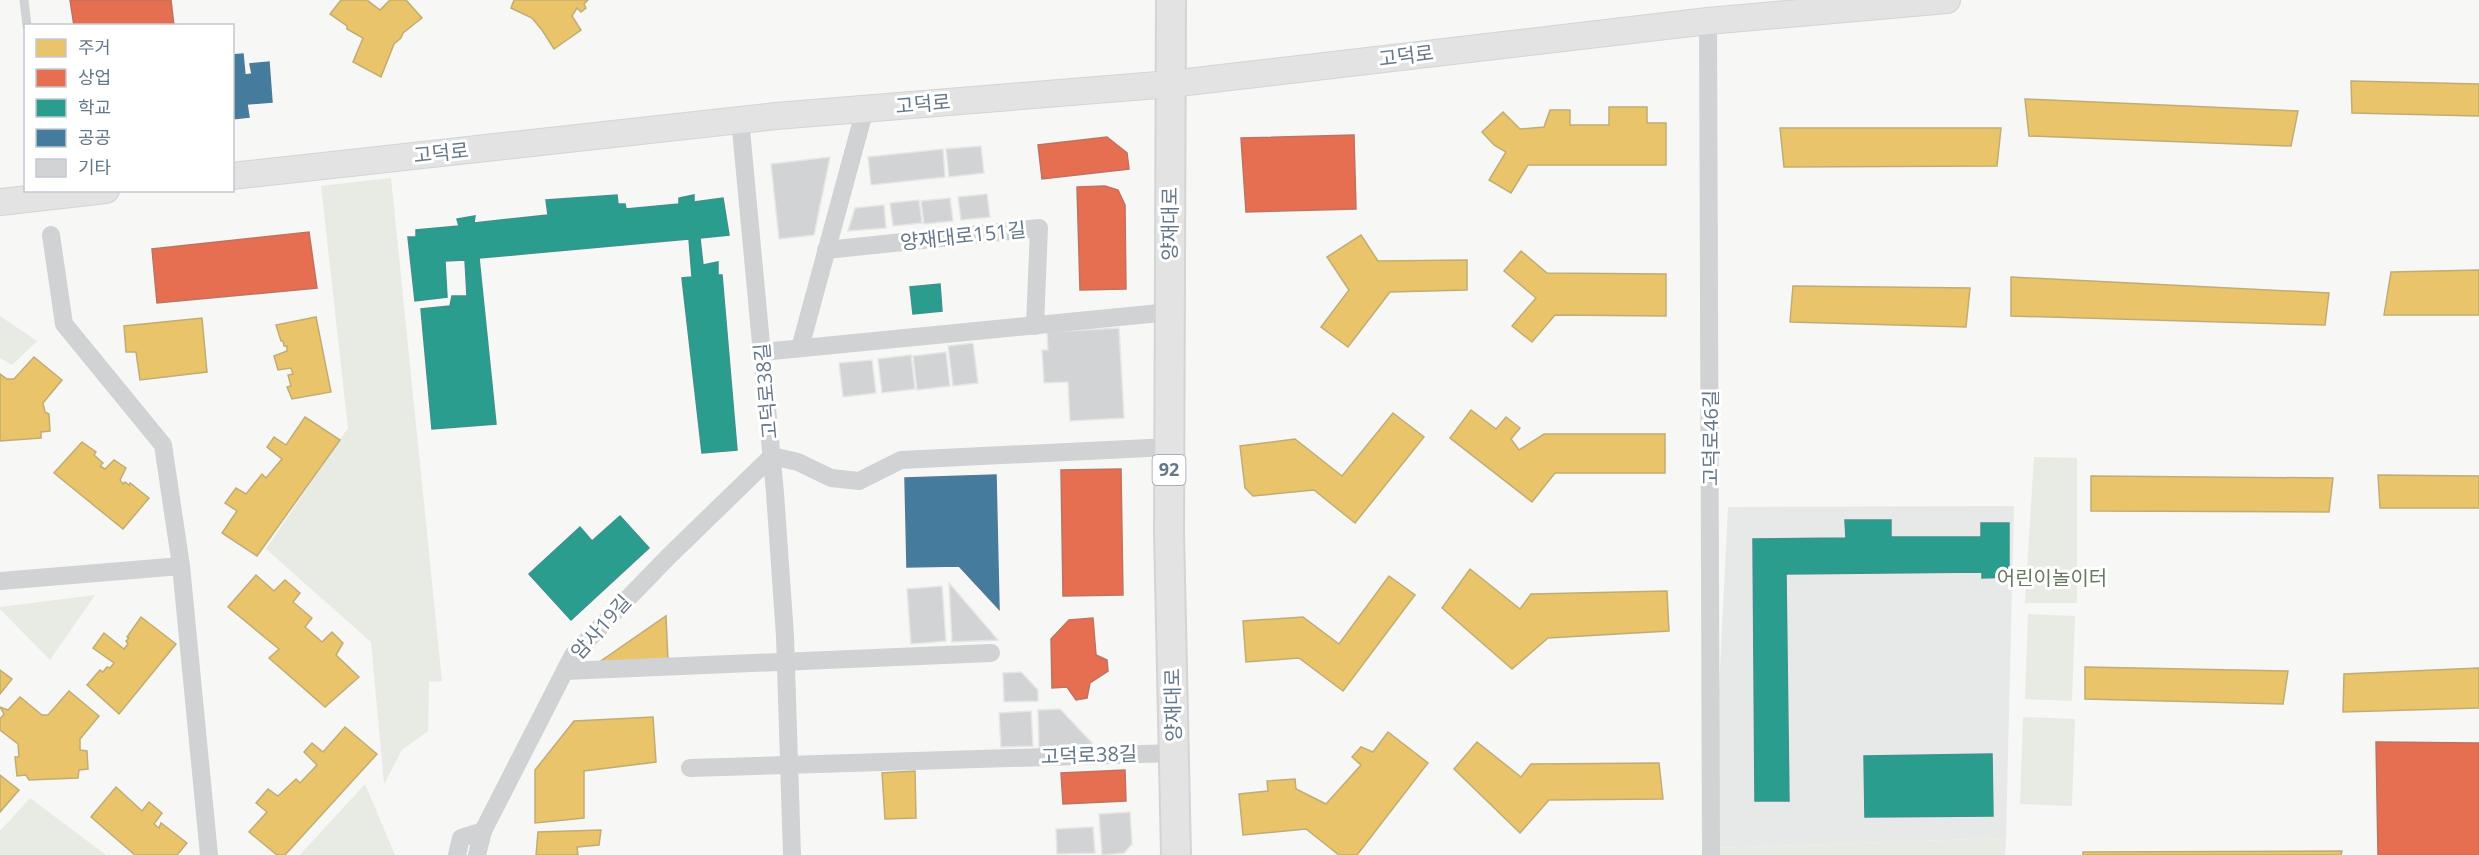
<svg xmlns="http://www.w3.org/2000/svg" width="2479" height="855" font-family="'Open Sans','Noto Sans KR',sans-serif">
	<rect width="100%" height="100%" fill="#f7f7f6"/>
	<polygon fill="#e7e9e9" points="2014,506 2006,838 1711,848 1728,507"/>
	<g fill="#e7ebe4">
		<polygon points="391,178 442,681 429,682 428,731 402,750 384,784 371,642 266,549 348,428 321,186"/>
		<polygon points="0,316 37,341 12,365 0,358"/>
		<polygon points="2034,457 2077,458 2077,603 2025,603"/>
		<polygon points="95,595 50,660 0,609 0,607"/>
		<polygon points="2028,614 2075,616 2072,701 2025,699"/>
		<polygon points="2023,717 2075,719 2072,806 2020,804"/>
		<polygon points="365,784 395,855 300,855"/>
		<polygon points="30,798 106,855 0,855 0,831"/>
		<polygon points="2006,838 2005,855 1711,855 1711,848"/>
	</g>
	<g fill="#e9c46a" stroke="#c1ad73" stroke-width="1.5">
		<polygon points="341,0 367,0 380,10 390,0 406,0 422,18 403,33 401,38 394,44 381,77 353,62 363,38 347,29 347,26 330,14"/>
		<polygon points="514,0 588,0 584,4 586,8 581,12 577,8 572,16 581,30 554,49 542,30 532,18 511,8"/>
		<polygon points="2351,81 2479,84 2479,116 2352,113"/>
		<polygon points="2025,99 2298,111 2291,146 2029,136"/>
		<polygon points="1609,107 1647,107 1647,123 1666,123 1666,165 1528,165 1511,193 1489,180 1506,152 1494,145 1482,132 1503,112 1520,129 1544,127 1550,110 1570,110 1570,125 1609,125"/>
		<polygon points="1780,128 2001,128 1997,166 1784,167"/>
		<polygon points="1361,235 1378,261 1467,260 1467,290 1390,292 1348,347 1321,327 1349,290 1327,257"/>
		<polygon points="1521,251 1547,273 1666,274 1666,316 1555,315 1532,342 1512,326 1536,298 1504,271"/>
		<polygon points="2479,270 2479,315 2384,315 2391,272"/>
		<polygon points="2011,277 2329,293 2325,325 2011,316"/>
		<polygon points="1793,286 1970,288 1966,327 1790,322"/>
		<polygon points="316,317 331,392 292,399 287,387 291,386 288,375 293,374 291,368 278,370 274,356 287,351 287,346 284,346 283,341 281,341 276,325"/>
		<polygon points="202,318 207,372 140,380 136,352 126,352 124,326"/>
		<polygon points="34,357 62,380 43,403 45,412 49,414 50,431 41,432 41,438 0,441 0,374 7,379 14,379"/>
		<polygon points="1471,410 1496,429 1506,417 1520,428 1511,439 1519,450 1544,434 1665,434 1665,473 1555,473 1532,502 1450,438"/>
		<polygon points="1393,413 1424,437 1355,523 1314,490 1253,496 1245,488 1240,446 1295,439 1342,476"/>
		<polygon points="305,417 340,440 257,556 222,533 237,511 225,503 236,488 246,494 262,474 266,478 282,459 267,447 274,437 286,445"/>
		<polygon points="82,442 96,452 94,455 103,463 100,466 105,469 114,460 126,468 120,480 123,484 125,482 129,485 130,483 149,498 123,529 54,473"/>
		<polygon points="2378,475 2479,476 2479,508 2380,508"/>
		<polygon points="2091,476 2333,478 2329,512 2091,511"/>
		<polygon points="1470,569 1520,609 1531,594 1667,591 1669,631 1548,638 1512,669 1442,608"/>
		<polygon points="256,575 274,591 285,580 300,593 293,602 312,618 305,627 322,642 332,632 343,643 336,655 359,677 325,707 269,658 279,649 228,607"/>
		<polygon points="1389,576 1415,595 1343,691 1299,658 1246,662 1243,621 1303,617 1339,644"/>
		<polygon points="666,616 668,661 598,663"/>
		<polygon points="141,617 176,644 119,714 87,685 100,670 103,672 107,667 110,668 114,663 93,648 104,633 124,649 128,644 126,641 129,638 127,637"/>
		<polygon points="2085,667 2288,671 2283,704 2085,699"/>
		<polygon points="2479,668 2479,708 2343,712 2344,674"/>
		<polygon points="0,670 12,679 0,694"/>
		<polygon points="69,691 99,716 80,739 80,750 87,751 88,769 79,770 78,778 29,780 26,775 17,776 15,757 19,757 18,744 0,730 0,719 4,714 0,707 8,710 20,697 42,715 48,715"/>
		<polygon points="653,717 656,762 584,771 584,818 535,823 535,770 574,721"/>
		<polygon points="345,727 377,754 285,855 277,855 249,832 267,812 256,803 268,789 278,796 296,779 300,783 317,765 304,752 312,743 323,752"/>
		<polygon points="1388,732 1428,763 1357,855 1339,855 1306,829 1243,835 1239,794 1268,791 1267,781 1295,779 1296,789 1326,804 1361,765 1352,757 1361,747 1373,752"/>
		<polygon points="1477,742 1521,777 1531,764 1659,763 1663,799 1549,800 1520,833 1454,769"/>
		<polygon points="915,771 916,818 885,819 882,773"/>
		<polygon points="0,775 19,790 0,812"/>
		<polygon points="116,787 142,811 149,802 162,813 154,824 159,828 161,823 187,843 177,855 135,855 91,817"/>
		<polygon points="601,830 599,845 577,847 578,855 536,855 538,832"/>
		<polygon points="2342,851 2341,855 2083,855 2083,852"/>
	</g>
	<g fill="#e76f51" stroke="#c07262" stroke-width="1.5">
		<polygon points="70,0 171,0 174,26 74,26"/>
		<polygon points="1354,135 1356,209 1246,212 1241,138"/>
		<polygon points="1107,137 1127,153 1129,169 1042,179 1038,145"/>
		<polygon points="1105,186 1118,190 1125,205 1126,289 1080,290 1077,187"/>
		<polygon points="309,232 317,288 157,303 152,249"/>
		<polygon points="1121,469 1123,595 1063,596 1061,470"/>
		<polygon points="1093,618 1096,655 1107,660 1108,671 1090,683 1087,698 1076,700 1067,687 1052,688 1051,639 1069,620"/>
		<polygon points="2376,742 2479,743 2479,855 2378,855"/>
		<polygon points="1125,770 1126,801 1063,804 1061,773"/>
	</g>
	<g fill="#2a9d8f" stroke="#3c928d" stroke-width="1.5">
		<polygon points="617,195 618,204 625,204 626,209 679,204 679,198 694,195 694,202 723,198 729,235 700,238 703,265 718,262 718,275 722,275 737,450 702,453 682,278 692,277 689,239 479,258 496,424 432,429 421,309 450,306 452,296 467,296 465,260 445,261 447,297 415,301 408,237 416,237 416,230 459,226 457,219 475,216 474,223 548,215 546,200"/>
		<polygon points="940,284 942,311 913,314 910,287"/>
		<polygon points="620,516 649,548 571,620 529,574 580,527 592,541"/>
		<polygon points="1845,520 1891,520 1891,537 1981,537 1981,523 2009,523 2009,577 1982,578 1982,572 1786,574 1789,801 1755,801 1753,539 1846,538"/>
		<polygon points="1992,754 1993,816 1865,817 1864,756"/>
	</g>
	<g fill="#457b9d" stroke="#4f7a97" stroke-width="1.5">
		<polygon points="243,54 245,75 252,74 250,64 269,62 272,102 247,104 249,117 232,119 232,55"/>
		<polygon points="996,475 999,609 959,566 907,567 905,478"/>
	</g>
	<g fill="#d2d3d4" stroke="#e6e6e6" stroke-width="1.5">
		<polygon points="981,146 984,173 949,177 946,149"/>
		<polygon points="943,149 945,177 871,185 868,157"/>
		<polygon points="830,157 814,235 779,239 771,164"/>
		<polygon points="987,194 990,217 961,220 958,197"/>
		<polygon points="950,198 953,221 924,224 921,201"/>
		<polygon points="919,200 922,223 893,226 890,203"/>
		<polygon points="884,205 886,228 848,231 855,208"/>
		<polygon points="1119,328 1124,418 1070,421 1068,382 1044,383 1042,350 1048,350 1047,332"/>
		<polygon points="973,343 978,383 953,386 948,346"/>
		<polygon points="946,352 950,386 917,390 913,356"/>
		<polygon points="911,355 915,389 882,393 878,359"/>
		<polygon points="872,360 876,393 843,397 839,363"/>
		<polygon points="949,583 998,640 952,642"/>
		<polygon points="942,586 946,641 911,644 907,589"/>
		<polygon points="1021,672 1038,690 1038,701 1004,702 1003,673"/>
		<polygon points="1060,709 1095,746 1039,748 1038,710"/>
		<polygon points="1031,711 1033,746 1001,747 999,713"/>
		<polygon points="1130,812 1132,844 1124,853 1102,855 1099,814"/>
		<polygon points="1093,827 1095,853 1057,854 1056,829"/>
	</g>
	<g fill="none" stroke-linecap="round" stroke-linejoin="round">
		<g stroke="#d2d4d6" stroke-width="28">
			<g id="secondary">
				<polyline points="232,176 776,116 1170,84 1708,21 1947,0"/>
				<polyline points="0,202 106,190"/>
			</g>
		</g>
		<g stroke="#d3d4d5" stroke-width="32">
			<polyline id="primary" points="1171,0 1169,532 1176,855"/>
		</g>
		<polyline stroke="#d1d2d3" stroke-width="9" points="24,0 27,26"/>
		<g stroke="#d1d2d3" stroke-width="18">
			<polyline points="1708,21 1711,855"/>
			<polyline points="740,119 775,493 785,636 792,855"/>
			<polyline points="826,250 1039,228 1035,326"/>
			<polyline points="800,348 865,109"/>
			<polyline points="762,352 1170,312"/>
			<polyline points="181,566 209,855"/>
			<polyline points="0,581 181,566 163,445 64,324 51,235"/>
			<polyline points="565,671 991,653"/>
			<polyline points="690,768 1174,753"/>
			<polyline points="457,855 461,838 483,831"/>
			<polyline points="477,855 483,831 573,655 668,557 772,456 798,462 831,478 859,481 901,460 1169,447"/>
		</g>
		<use href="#secondary" stroke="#e3e3e4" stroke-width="26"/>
		<use href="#primary" stroke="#e3e3e4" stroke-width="28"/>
	</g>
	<g text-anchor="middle" stroke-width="6" stroke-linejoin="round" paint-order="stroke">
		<rect fill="#fff" stroke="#93a0ac" stroke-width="1.5" x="1152.5" y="455" width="33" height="30" rx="4.5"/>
		<g font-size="18" font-weight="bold" fill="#657889">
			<text x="1169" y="476">92</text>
		</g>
		<g font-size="20" fill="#657889" stroke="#fff">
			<text transform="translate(1406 56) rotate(-7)" y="7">고덕로</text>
			<text transform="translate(923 104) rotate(-5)" y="7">고덕로</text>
			<text transform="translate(441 153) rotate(-6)" y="7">고덕로</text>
			<text transform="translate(1170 224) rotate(-90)" y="7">양재대로</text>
			<text transform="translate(963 236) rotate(-6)" y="7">양재대로151길</text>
			<text transform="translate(766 391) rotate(-95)" y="7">고덕로38길</text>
			<text transform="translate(1711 438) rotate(-90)" y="7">고덕로46길</text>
			<text transform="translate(601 627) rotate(-48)" y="7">암사19길</text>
			<text transform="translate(1173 705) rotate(-91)" y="7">양재대로</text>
			<text transform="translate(1089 755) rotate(-2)" y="7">고덕로38길</text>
		</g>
		<g font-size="20" fill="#667a60" stroke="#fff">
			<text x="2052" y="585">어린이놀이터</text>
		</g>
	</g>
	<rect x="24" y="24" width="210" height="168" fill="#ffffff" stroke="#c1c9d0" stroke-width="1.5"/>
	<rect x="36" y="39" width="30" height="18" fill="#e9c46a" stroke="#c1c9d0" stroke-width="1.5"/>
	<text x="78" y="54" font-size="18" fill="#657889">주거</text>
	<rect x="36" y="69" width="30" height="18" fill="#e76f51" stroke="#c1c9d0" stroke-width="1.5"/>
	<text x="78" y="84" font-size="18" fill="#657889">상업</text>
	<rect x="36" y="99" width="30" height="18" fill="#2a9d8f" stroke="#c1c9d0" stroke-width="1.5"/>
	<text x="78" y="114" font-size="18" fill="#657889">학교</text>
	<rect x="36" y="129" width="30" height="18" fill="#457b9d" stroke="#c1c9d0" stroke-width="1.5"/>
	<text x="78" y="144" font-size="18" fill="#657889">공공</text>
	<rect x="36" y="159" width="30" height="18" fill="#d2d3d4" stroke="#c1c9d0" stroke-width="1.5"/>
	<text x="78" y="174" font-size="18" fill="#657889">기타</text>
</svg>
